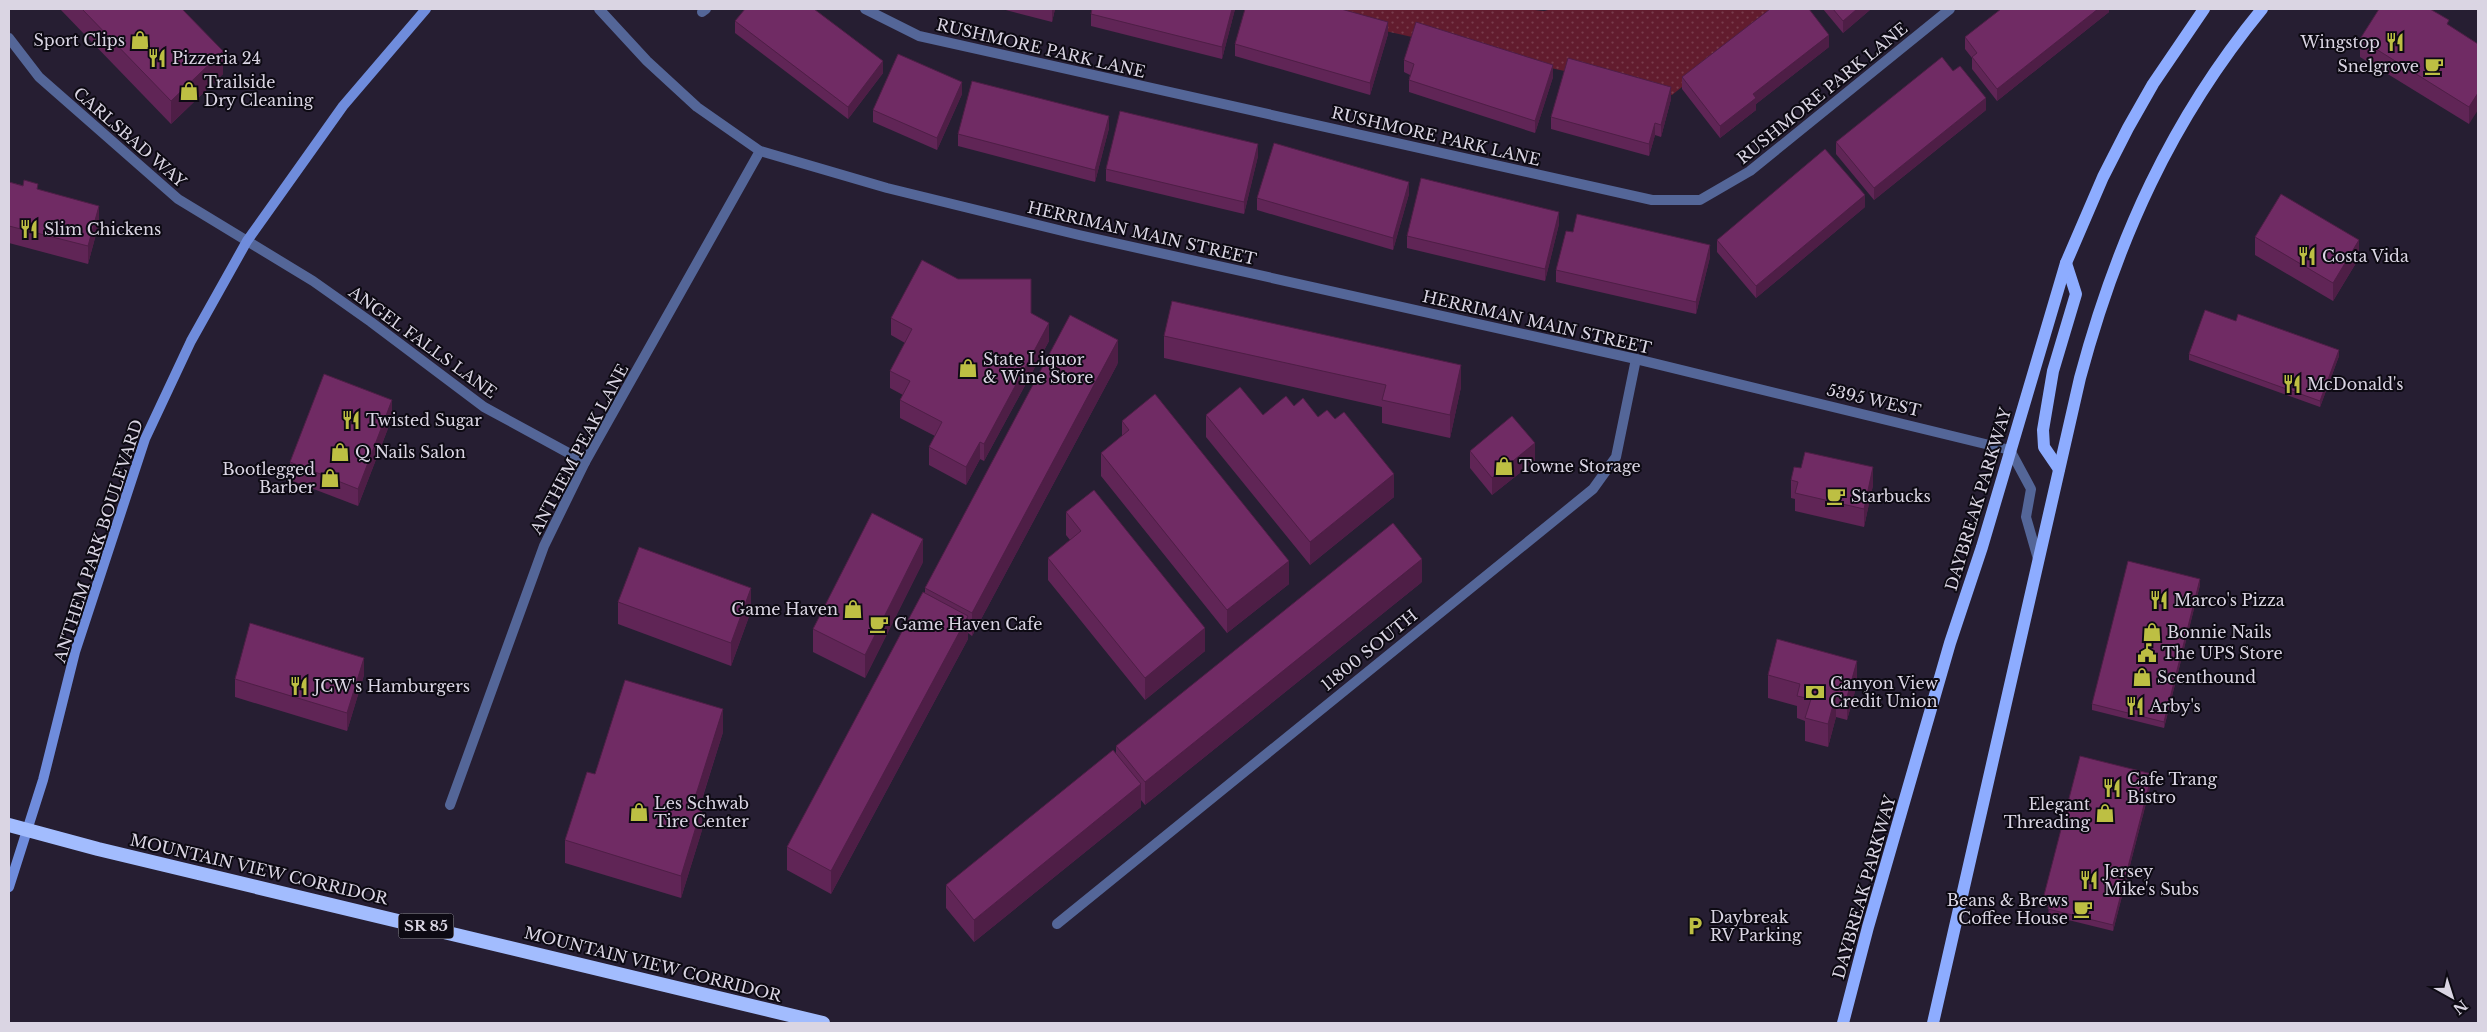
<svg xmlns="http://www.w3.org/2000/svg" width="2487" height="1032" font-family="'Libre Baskerville',serif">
	<defs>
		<pattern id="park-dots" width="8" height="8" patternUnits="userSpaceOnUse" patternTransform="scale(1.25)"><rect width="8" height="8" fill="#621c2e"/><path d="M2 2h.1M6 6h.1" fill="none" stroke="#783c4c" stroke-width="1.8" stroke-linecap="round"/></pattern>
	</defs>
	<rect width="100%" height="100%" fill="#261e32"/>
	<polygon fill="url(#park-dots)" points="1287,9 1525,9 1544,11 1552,9 1779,9 1672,95"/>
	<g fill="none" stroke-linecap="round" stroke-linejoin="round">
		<g stroke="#546698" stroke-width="10">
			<polyline points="865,9 919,36 1652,200 1700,200 1750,171 1950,9"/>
			<polyline points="702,12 706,9"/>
			<polyline points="9,38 39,77 178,199 313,281 371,322 484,407 585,462"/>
			<polyline points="450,805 544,546 585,462 760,151"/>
			<polyline points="1057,924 1593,489 1616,457 1636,359"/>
		</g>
		<polyline stroke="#546698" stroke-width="10" points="599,9 647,61 697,107 760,151 887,188 1079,235 1636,359 2010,450 2031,489 2026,517 2038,559"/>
		<polyline stroke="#6f8cdc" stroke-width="10" points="9,887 43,780 75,652 145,439 191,341 247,241 343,106 426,9"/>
		<g stroke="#8dacff" stroke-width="12">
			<polyline points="2059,469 2044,447 2043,430 2053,371 2076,294 2066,263"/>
			<polyline points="1843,1023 1868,927 1950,643 1982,547 2066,263 2103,177 2128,128 2153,84 2204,9"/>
			<path d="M1933 1023 2080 378C2117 240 2171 120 2262 9"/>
		</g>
		<polyline stroke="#a2bcfe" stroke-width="14" points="9,825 98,849 823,1023"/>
	</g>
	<g fill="#602556">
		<polygon points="60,9 182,9 223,74 171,124"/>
		<polygon points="1002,9 1055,9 1052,22"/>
		<polygon points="1092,9 1235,9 1222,59 1091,26 1091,14"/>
		<polygon points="1823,9 1871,9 1843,33"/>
		<polygon points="2109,9 2109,12 1997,101 1972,69 1972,58 1965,49 1965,37"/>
		<polygon points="735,21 883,73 848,119 735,33"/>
		<polygon points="1388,34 1370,95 1235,56 1235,44"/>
		<polygon points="2360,39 2478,44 2469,124 2360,57"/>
		<polygon points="1829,47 1756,104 1756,110 1720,138 1682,89 1682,77"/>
		<polygon points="1404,60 1553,77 1535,133 1409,92 1409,80 1410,75 1404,72"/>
		<polygon points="962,94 937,150 873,122 873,110"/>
		<polygon points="1671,99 1661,137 1655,135 1649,156 1551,129 1551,117"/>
		<polygon points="1986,110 1874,200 1836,154 1836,142"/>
		<polygon points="1109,128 1095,182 958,146 958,134"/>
		<polygon points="1258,156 1244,214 1106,181 1106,169"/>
		<polygon points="9,182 38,189 99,223 88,264 9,243"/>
		<polygon points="1409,194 1393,250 1257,210 1257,198"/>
		<polygon points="1865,207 1756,298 1717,252 1717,240"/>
		<polygon points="1559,224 1545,281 1407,248 1407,236"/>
		<polygon points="2255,237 2359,258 2333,301 2255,255"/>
		<polygon points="1710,257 1696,314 1556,282 1556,270"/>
		<polygon points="958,279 1031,313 1049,341 984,461 980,459 966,485 929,465 929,447 935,436 900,418 900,400 903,395 890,388 890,371 905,343 891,335 891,318"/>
		<polygon points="2236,321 2339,356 2320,407 2189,360 2189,354"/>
		<polygon points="1164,336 1461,387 1450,438 1382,423 1382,407 1164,358"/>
		<polygon points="1118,363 972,636 968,633 968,639 831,894 787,870 787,847 925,593 925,588"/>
		<polygon points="1294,406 1318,417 1394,497 1310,565 1206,437 1206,415 1263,415"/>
		<polygon points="392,418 358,506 290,480 290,462"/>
		<polygon points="1122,421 1289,584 1227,633 1101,476 1101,453 1122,436"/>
		<polygon points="1470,451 1535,461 1492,495 1470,468"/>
		<polygon points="1801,468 1873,485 1864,527 1795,511 1795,499 1791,498 1791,480"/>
		<polygon points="1066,512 1205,651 1145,700 1048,580 1048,558 1070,540 1066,535"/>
		<polygon points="923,562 865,678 813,652 813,629"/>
		<polygon points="1422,582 1145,805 1141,800 1141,807 974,942 946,908 946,885 1116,753 1116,746"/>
		<polygon points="2200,585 2164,728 2092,710 2092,704"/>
		<polygon points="618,602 751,611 731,666 618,624"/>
		<polygon points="364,675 347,731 235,697 235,679"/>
		<polygon points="1768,675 1857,684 1847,720 1836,717 1828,747 1805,741 1805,721 1797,718 1797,706 1768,698"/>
		<polygon points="723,732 700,806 702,830 681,898 565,863 565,840"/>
		<polygon points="2152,780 2113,931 2048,915 2049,907 2043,905 2043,899"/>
	</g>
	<g fill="#4e1e46">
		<polygon points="1052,9 1055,9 1052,22"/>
		<polygon points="1232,9 1235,9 1222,59 1222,47"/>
		<polygon points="1857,9 1871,9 1843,33 1843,21"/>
		<polygon points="2098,9 2109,9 2109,12 1997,101 1997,89"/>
		<polygon points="1388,22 1388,34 1370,95 1370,83"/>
		<polygon points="1829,35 1829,47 1756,104 1756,110 1720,138 1720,126 1753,94"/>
		<polygon points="223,51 223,74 171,124 171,101"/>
		<polygon points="883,61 883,73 848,119 848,107"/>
		<polygon points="1553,65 1553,77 1535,133 1535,121"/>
		<polygon points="962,82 962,94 937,150 937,138"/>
		<polygon points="1671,87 1671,99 1661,137 1661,125"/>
		<polygon points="2478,93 2478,110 2469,124 2469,107"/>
		<polygon points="1986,98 1986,110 1874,200 1874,188"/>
		<polygon points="1109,116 1109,128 1095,182 1095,170"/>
		<polygon points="1655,123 1655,135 1649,156 1649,144"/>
		<polygon points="1258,144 1258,156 1244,214 1244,202"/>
		<polygon points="1409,182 1409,194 1393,250 1393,238"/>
		<polygon points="1865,195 1865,207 1756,298 1756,286"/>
		<polygon points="99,206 99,223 88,264 88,246"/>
		<polygon points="1559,212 1559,224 1545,281 1545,269"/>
		<polygon points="2359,240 2359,258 2333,301 2333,283"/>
		<polygon points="1710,245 1710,257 1696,314 1696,302"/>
		<polygon points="1049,323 1049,341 984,461 984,444"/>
		<polygon points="1118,340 1118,363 972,636 972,613"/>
		<polygon points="2339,350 2339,356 2320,407 2320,401"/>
		<polygon points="1461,365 1461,387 1450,438 1450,415"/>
		<polygon points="392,400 392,418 358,506 358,489"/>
		<polygon points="980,442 980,459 966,485 966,467"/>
		<polygon points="1535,443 1535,461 1492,495 1492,478"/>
		<polygon points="1873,467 1873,485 1864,527 1864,509"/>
		<polygon points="1394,474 1394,497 1310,565 1310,542"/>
		<polygon points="923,539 923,562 865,678 865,655"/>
		<polygon points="1422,559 1422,582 1145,805 1145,782"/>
		<polygon points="1289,561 1289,584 1227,633 1227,610"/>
		<polygon points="2200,579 2200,585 2164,728 2164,722"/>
		<polygon points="751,588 751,611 731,666 731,643"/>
		<polygon points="968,616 968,639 831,894 831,871"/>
		<polygon points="1205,628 1205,651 1145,700 1145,678"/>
		<polygon points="364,658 364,675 347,731 347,713"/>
		<polygon points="1857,661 1857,684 1847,720 1847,697"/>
		<polygon points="1836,694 1836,717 1828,747 1828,724"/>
		<polygon points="723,709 723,732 693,827 693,804"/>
		<polygon points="2152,774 2152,780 2113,931 2113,925"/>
		<polygon points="1141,784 1141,807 974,942 974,920"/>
		<polygon points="702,807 702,830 681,898 681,876"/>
	</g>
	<g fill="#702b64" stroke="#4e1e46">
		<polygon points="82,9 182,9 223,51 171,101"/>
		<polygon points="745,9 814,9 883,61 848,107 735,21"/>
		<polygon points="1092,9 1232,9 1222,47 1091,14"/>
		<polygon points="1245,9 1341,9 1388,22 1370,83 1235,44"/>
		<polygon points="1770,9 1809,9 1829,35 1753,94 1756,98 1720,126 1682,77"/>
		<polygon points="1833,9 1857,9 1843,21"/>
		<polygon points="2001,9 2098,9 1997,89 1972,57 1977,53 1965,37"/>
		<polygon points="2379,9 2430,9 2449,20 2447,24 2478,44 2478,93 2469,107 2360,39"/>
		<polygon points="1416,22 1553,65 1535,121 1409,80 1414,64 1404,60"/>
		<polygon points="898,54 962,82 937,138 873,110"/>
		<polygon points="1942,57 1953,71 1960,66 1986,98 1874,188 1836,142"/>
		<polygon points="1568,58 1671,87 1661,125 1655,123 1649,144 1551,117"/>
		<polygon points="972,81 1109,116 1095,170 958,134"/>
		<polygon points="1120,111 1258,144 1244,202 1106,169"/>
		<polygon points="1274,143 1409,182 1393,238 1257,198"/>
		<polygon points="1825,149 1865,195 1756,286 1717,240"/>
		<polygon points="1421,178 1559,212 1545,269 1407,236"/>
		<polygon points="24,180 38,184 37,189 99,206 88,246 9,226 9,182 23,186"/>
		<polygon points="2281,194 2359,240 2333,283 2255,237"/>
		<polygon points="1577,214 1710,245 1696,302 1556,270 1566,231 1573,232"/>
		<polygon points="922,260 958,279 1031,279 1031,313 1049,323 984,444 980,442 966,467 929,447 942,422 900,400 910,381 890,371 912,329 891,318"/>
		<polygon points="1172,301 1461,365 1450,415 1382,400 1386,385 1164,336"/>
		<polygon points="2205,310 2236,321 2238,314 2339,350 2320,401 2189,354"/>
		<polygon points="1070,315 1118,340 972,613 925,588"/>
		<polygon points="324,374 392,400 358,489 290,462"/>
		<polygon points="1240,387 1263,415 1286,396 1294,406 1303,398 1318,417 1327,410 1335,419 1344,412 1394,474 1310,542 1206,415"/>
		<polygon points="1155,394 1289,561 1227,610 1101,453 1129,430 1122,421"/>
		<polygon points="1512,416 1535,443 1492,478 1470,451"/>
		<polygon points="1805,452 1873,467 1864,509 1795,493 1798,482 1791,480 1794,467 1801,468"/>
		<polygon points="1094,490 1205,628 1145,678 1048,558 1081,531 1066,512"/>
		<polygon points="872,513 923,539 865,655 813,629"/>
		<polygon points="1393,523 1422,559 1145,782 1116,746"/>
		<polygon points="639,547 751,588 731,643 618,602"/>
		<polygon points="2128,561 2200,579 2164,722 2092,704"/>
		<polygon points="923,592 968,616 831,871 787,847"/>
		<polygon points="250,623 364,658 347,713 235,679"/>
		<polygon points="1777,639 1857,661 1847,697 1836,694 1828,724 1805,718 1811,699 1797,696 1800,684 1768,675"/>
		<polygon points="625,680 723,709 693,804 702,807 681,876 565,840 587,772 595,774"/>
		<polygon points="1113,750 1141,784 974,920 946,885"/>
		<polygon points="2080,756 2152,774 2113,925 2048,909 2050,901 2043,899"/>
	</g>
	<defs>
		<g id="shop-bare" transform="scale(1.5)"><path d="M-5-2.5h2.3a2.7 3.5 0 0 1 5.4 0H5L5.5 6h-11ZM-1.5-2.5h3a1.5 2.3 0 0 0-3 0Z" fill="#bdbf43" stroke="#0d0a13" stroke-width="2.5" paint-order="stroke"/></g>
		<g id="restaurant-bare" transform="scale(1.5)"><path d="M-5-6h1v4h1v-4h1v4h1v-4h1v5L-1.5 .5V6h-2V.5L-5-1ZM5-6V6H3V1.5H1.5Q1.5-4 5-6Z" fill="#bdbf43" stroke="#0d0a13" stroke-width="2.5" paint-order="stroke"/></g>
		<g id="cafe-bare" transform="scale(1.5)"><path d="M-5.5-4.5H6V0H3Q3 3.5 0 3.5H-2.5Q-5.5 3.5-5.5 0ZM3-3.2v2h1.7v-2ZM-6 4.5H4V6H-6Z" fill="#bdbf43" stroke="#0d0a13" stroke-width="2.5" paint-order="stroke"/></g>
		<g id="civic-bare" transform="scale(1.5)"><path d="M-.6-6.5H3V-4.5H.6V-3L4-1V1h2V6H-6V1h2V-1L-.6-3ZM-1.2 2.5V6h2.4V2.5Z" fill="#bdbf43" stroke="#0d0a13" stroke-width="2.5" paint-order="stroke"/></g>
		<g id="bank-bare" transform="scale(1.5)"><path d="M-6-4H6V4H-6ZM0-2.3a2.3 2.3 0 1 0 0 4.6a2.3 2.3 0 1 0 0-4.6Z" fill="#bdbf43" stroke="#0d0a13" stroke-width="2.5" paint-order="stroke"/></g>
		<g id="parking-bare" transform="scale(1.5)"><path d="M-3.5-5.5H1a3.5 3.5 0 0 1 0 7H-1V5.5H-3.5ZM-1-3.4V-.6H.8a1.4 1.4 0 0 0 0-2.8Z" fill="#bdbf43" stroke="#0d0a13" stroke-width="2.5" paint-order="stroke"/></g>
	</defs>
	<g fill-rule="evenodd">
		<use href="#shop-bare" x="140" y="40"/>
		<use href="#restaurant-bare" x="2395" y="42"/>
		<use href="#restaurant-bare" x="157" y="58"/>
		<use href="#cafe-bare" x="2434" y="66"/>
		<use href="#shop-bare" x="189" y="91"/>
		<use href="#restaurant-bare" x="29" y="229"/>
		<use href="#restaurant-bare" x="2307" y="256"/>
		<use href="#shop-bare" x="968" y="368"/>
		<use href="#restaurant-bare" x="2292" y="384"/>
		<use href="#restaurant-bare" x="351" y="420"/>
		<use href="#shop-bare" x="340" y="452"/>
		<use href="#shop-bare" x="1504" y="466"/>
		<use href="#shop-bare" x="330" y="478"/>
		<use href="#cafe-bare" x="1836" y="496"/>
		<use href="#restaurant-bare" x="2159" y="600"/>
		<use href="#shop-bare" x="853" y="609"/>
		<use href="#cafe-bare" x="879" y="624"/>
		<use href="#shop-bare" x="2152" y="632"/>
		<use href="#civic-bare" x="2147" y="653"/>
		<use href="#shop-bare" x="2142" y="677"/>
		<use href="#restaurant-bare" x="299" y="686"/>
		<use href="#bank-bare" x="1815" y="692"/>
		<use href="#restaurant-bare" x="2135" y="706"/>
		<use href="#restaurant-bare" x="2112" y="788"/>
		<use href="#shop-bare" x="639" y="812"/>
		<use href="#shop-bare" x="2105" y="813"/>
		<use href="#restaurant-bare" x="2089" y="880"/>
		<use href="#cafe-bare" x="2083" y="909"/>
		<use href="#parking-bare" x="1695" y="926"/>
	</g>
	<g text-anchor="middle" stroke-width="4" stroke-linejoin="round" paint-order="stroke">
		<rect fill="#0d0a13" stroke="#9c98a5" stroke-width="1" x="398.5" y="913.5" width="55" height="25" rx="4"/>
		<g font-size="15" font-weight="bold" fill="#dad5e3">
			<text x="426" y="931">SR 85</text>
		</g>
		<g font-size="16" fill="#dad5e3" stroke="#0d0a13" text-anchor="start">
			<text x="125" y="46" text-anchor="end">Sport Clips</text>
			<text x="2380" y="48" text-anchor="end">Wingstop</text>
			<text x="172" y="64">Pizzeria 24</text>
			<text x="2419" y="72" text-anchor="end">Snelgrove</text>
			<text x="204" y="88">Trailside<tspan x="204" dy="18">Dry Cleaning</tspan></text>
			<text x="44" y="235">Slim Chickens</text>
			<text x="2322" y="262">Costa Vida</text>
			<text x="983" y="365">State Liquor<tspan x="983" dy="18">&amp; Wine Store</tspan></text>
			<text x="2307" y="390">McDonald's</text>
			<text x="366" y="426">Twisted Sugar</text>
			<text x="355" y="458">Q Nails Salon</text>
			<text x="1519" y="472">Towne Storage</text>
			<text x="315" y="475" text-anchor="end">Bootlegged<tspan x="315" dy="18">Barber</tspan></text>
			<text x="1851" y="502">Starbucks</text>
			<text x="2174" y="606">Marco's Pizza</text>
			<text x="838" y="615" text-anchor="end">Game Haven</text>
			<text x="894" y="630">Game Haven Cafe</text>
			<text x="2167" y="638">Bonnie Nails</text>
			<text x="2162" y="659">The UPS Store</text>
			<text x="2157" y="683">Scenthound</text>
			<text x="1830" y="689">Canyon View<tspan x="1830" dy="18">Credit Union</tspan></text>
			<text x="314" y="692">JCW's Hamburgers</text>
			<text x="2150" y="712">Arby's</text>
			<text x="2127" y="785">Cafe Trang<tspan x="2127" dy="18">Bistro</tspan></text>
			<text x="654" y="809">Les Schwab<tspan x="654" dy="18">Tire Center</tspan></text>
			<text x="2090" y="810" text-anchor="end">Elegant<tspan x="2090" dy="18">Threading</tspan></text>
			<text x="2104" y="877">Jersey<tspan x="2104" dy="18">Mike's Subs</tspan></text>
			<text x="2068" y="906" text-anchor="end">Beans &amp; Brews<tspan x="2068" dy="18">Coffee House</tspan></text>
			<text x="1710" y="923">Daybreak<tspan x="1710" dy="18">RV Parking</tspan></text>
		</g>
		<g font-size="16" fill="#dad5e3" stroke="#0d0a13">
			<text transform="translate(1041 48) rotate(13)" y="6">RUSHMORE PARK LANE</text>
			<text transform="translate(1822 93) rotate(-39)" y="6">RUSHMORE PARK LANE</text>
			<text transform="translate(1436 136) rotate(13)" y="6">RUSHMORE PARK LANE</text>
			<text transform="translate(130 137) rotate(41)" y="6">CARLSBAD WAY</text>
			<text transform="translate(1142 233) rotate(13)" y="6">HERRIMAN MAIN STREET</text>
			<text transform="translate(1537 322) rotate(13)" y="6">HERRIMAN MAIN STREET</text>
			<text transform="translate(423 342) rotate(36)" y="6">ANGEL FALLS LANE</text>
			<text transform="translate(1874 400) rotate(13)" y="6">5395 WEST</text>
			<text transform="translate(579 449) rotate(-62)" y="6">ANTHEM PEAK LANE</text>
			<text transform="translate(1978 499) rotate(-73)" y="6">DAYBREAK PARKWAY</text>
			<text transform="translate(98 541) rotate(-72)" y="6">ANTHEM PARK BOULEVARD</text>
			<text transform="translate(1369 650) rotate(-39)" y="6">11800 SOUTH</text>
			<text transform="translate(259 869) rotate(13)" y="6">MOUNTAIN VIEW CORRIDOR</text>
			<text transform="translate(1864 887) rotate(-74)" y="6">DAYBREAK PARKWAY</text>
			<text transform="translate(653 964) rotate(14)" y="6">MOUNTAIN VIEW CORRIDOR</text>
		</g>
	</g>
	<rect width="2487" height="1032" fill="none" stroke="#dad5e3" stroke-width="20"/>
	<g transform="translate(2452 997) rotate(141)" stroke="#0d0a13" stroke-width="4" paint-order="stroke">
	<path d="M0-4L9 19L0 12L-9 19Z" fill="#dad5e3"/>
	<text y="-8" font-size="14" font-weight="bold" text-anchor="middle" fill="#dad5e3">N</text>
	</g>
</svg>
